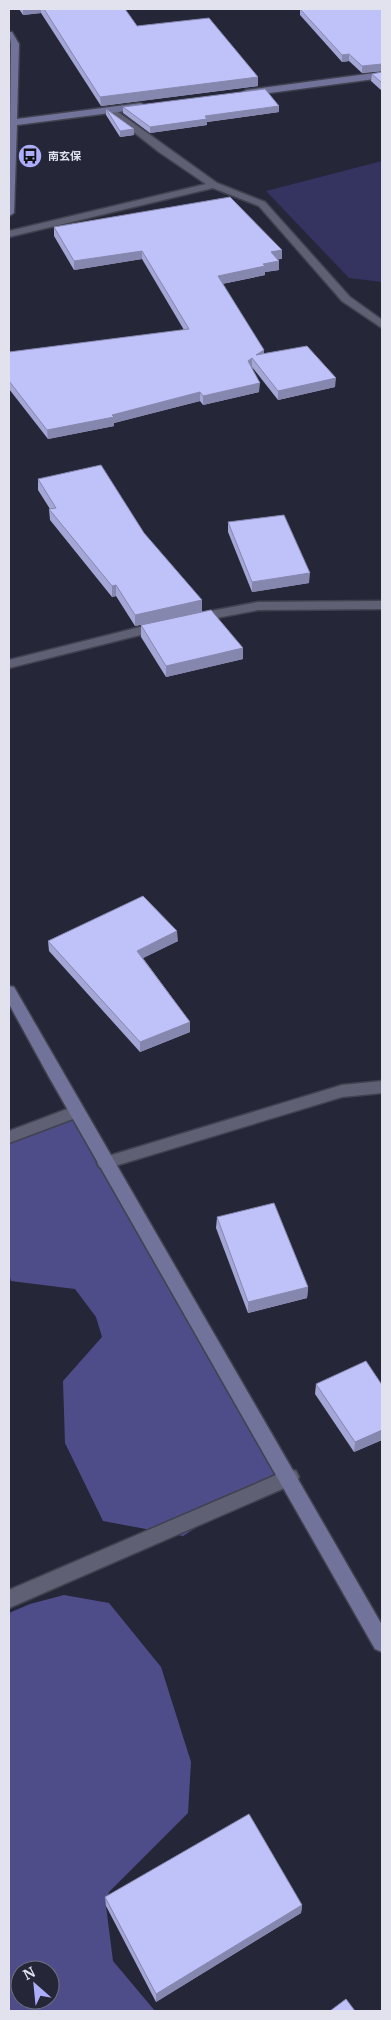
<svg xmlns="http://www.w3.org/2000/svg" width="391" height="2020" font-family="Merriweather,'Noto Sans JP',serif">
	<rect width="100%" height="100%" fill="#252637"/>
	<polygon fill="#353360" points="382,161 382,282 349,278 266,191"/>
	<g fill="#4e4d89" fill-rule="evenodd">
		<polygon points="78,1118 114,1161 292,1466 183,1536 103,1521 65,1443 63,1381 102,1337 96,1317 75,1289 11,1281 9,1273 9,1138"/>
		<path d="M64 1595 109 1603 161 1667 191 1762 188 1813 109 1892 106 1906 113 1961 155 2011H9V1613L30 1604ZM20 1970H50V2000H20Z"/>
	</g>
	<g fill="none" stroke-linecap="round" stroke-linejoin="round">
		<g stroke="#414250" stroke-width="3">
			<g id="street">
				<polygon points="111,107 217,183 265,202 350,297 382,320 382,328 342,301 259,206 213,188 9,237 9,231 206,184 159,152 108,112 107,110"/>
				<polygon points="382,601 382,609 258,610 195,622 189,618 195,614 258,602"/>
				<polygon points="160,622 166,626 164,629 9,668 9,660"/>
				<polygon points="382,1081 382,1093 342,1097 105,1169 99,1167 97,1163 99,1159 105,1157 342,1085"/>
				<polygon points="75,1106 81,1108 83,1112 81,1116 9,1143 9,1131"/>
				<polygon points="290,1469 296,1471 299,1477 296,1483 9,1608 9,1590"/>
			</g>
		</g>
		<g stroke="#414250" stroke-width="3">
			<g id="secondary">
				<polygon points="9,32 12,32 19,44 17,119 141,103 145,106 141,109 17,125 14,213 9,216 11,44"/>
				<polygon points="382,72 382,78 246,96 242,93 246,90"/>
				<polygon points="9,986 14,987 382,1625 382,1652 375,1649 49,1077 9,1004"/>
			</g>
		</g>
		<use href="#street" fill="#5f6073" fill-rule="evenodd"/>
		<use href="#secondary" fill="#72739a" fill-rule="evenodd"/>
	</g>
	<g fill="#a4a6d6">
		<polygon points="19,9 125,9 137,26 258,77 258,86 101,106 41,13 23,15"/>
		<polygon points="300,9 382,9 382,71 362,73 349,61 342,62 300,15"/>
		<polygon points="382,72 382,91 371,81 372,74"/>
		<polygon points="279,106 279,112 207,122 207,125 150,133 123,113 123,107"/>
		<polygon points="106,109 134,129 134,135 120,137 106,115"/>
		<polygon points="54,227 282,259 278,259 279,261 279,270 265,272 265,275 222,284 264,350 264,354 335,387 278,400 252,367 259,392 203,405 200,401 114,423 114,426 48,439 9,389 9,352 184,330 142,259 74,270 54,236"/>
		<polygon points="38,479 144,533 202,612 135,626 116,596 112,597 50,520 49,509 50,509 38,490"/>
		<polygon points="228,522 309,583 252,592 228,532"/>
		<polygon points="141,625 243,659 166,677 141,637"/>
		<polygon points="48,941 178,941 143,958 190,1022 190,1032 140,1052 49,951"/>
		<polygon points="217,1217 308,1287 307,1298 248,1313 216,1228"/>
		<polygon points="316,1384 382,1385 382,1440 354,1452 315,1394"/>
		<polygon points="105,1897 302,1905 301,1913 156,2002 106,1906"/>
	</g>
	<g fill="#8687ae">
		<polygon points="23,9 41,9 41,13 23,15"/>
		<polygon points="349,54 349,61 342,62 342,55"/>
		<polygon points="382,64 382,71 362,73 362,66"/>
		<polygon points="258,77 258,86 101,106 100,97"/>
		<polygon points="279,106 279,112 207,122 207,125 150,133 150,127 205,116"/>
		<polygon points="134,129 134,135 120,137 120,131"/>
		<polygon points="282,250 282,259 271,260 271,252"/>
		<polygon points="142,251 142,259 74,270 74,261"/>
		<polygon points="279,261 279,270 265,272 265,275 217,285 218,276 263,264"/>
		<polygon points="264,350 264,358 256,364 256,355"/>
		<polygon points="252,358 252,367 248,370 248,361"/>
		<polygon points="336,378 335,387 278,400 278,391"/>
		<polygon points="260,383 259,392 203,405 203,396"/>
		<polygon points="200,392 200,401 114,423 114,426 48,439 47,430 112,415"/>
		<polygon points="310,573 309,583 252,592 252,582"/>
		<polygon points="116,585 116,596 112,597 112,586"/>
		<polygon points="202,600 202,612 135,626 135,615"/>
		<polygon points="243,648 243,659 166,677 166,666"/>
		<polygon points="177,931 178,941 137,961 137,951"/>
		<polygon points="190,1022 190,1032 140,1052 140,1042"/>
		<polygon points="308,1287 307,1298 248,1313 248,1302"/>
		<polygon points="382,1430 382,1440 354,1452 355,1442"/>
		<polygon points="302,1905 301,1913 156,2002 156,1994"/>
	</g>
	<g fill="#bfc1f9" stroke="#8687ae">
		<polygon points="44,9 125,9 137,26 209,18 258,77 100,97"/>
		<polygon points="300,9 382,9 382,64 362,66 349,54 342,55"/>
		<polygon points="382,72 382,83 372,74"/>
		<polygon points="265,89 279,106 205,116 207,119 150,127 123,107"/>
		<polygon points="106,109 134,129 120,131"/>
		<polygon points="230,197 282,250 271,252 279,261 263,264 265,266 218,276 264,350 256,355 307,346 336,378 278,391 252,358 248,361 260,383 203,396 200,392 112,415 114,417 47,430 9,381 9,352 189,329 142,251 74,261 54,227"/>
		<polygon points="101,465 144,533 202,600 135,615 116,585 112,586 49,509 56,508 38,479"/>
		<polygon points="284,515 310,573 252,582 228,522"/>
		<polygon points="211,610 243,648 166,666 141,625"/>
		<polygon points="143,896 177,931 137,951 190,1022 140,1042 48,941"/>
		<polygon points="274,1203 308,1287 248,1302 217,1217"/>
		<polygon points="366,1361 382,1385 382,1430 355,1442 316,1384"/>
		<polygon points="249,1814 302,1905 156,1994 105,1897"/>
		<polygon points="346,1999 355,2011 330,2011"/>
	</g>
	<defs>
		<g id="bus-disc" transform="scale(1.25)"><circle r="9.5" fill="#adaefb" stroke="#252637"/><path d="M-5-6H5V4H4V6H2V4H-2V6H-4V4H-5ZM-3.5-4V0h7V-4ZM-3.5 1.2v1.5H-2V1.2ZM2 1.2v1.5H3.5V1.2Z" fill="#111"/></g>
	</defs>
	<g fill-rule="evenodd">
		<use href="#bus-disc" x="30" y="156"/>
	</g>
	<g text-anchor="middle" stroke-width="5" stroke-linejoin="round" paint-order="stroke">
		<g font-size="11" font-weight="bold" fill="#e1e2ee" stroke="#252637" text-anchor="start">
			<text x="48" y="160">南玄保</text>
		</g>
	</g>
	<rect width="391" height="2020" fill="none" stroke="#e1e2ee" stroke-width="20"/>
	<g transform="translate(35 1985) rotate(333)"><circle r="24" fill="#252637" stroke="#707180"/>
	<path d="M0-4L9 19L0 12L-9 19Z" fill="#adaefb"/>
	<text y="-8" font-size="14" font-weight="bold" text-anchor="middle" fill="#e1e2ee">N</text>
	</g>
</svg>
